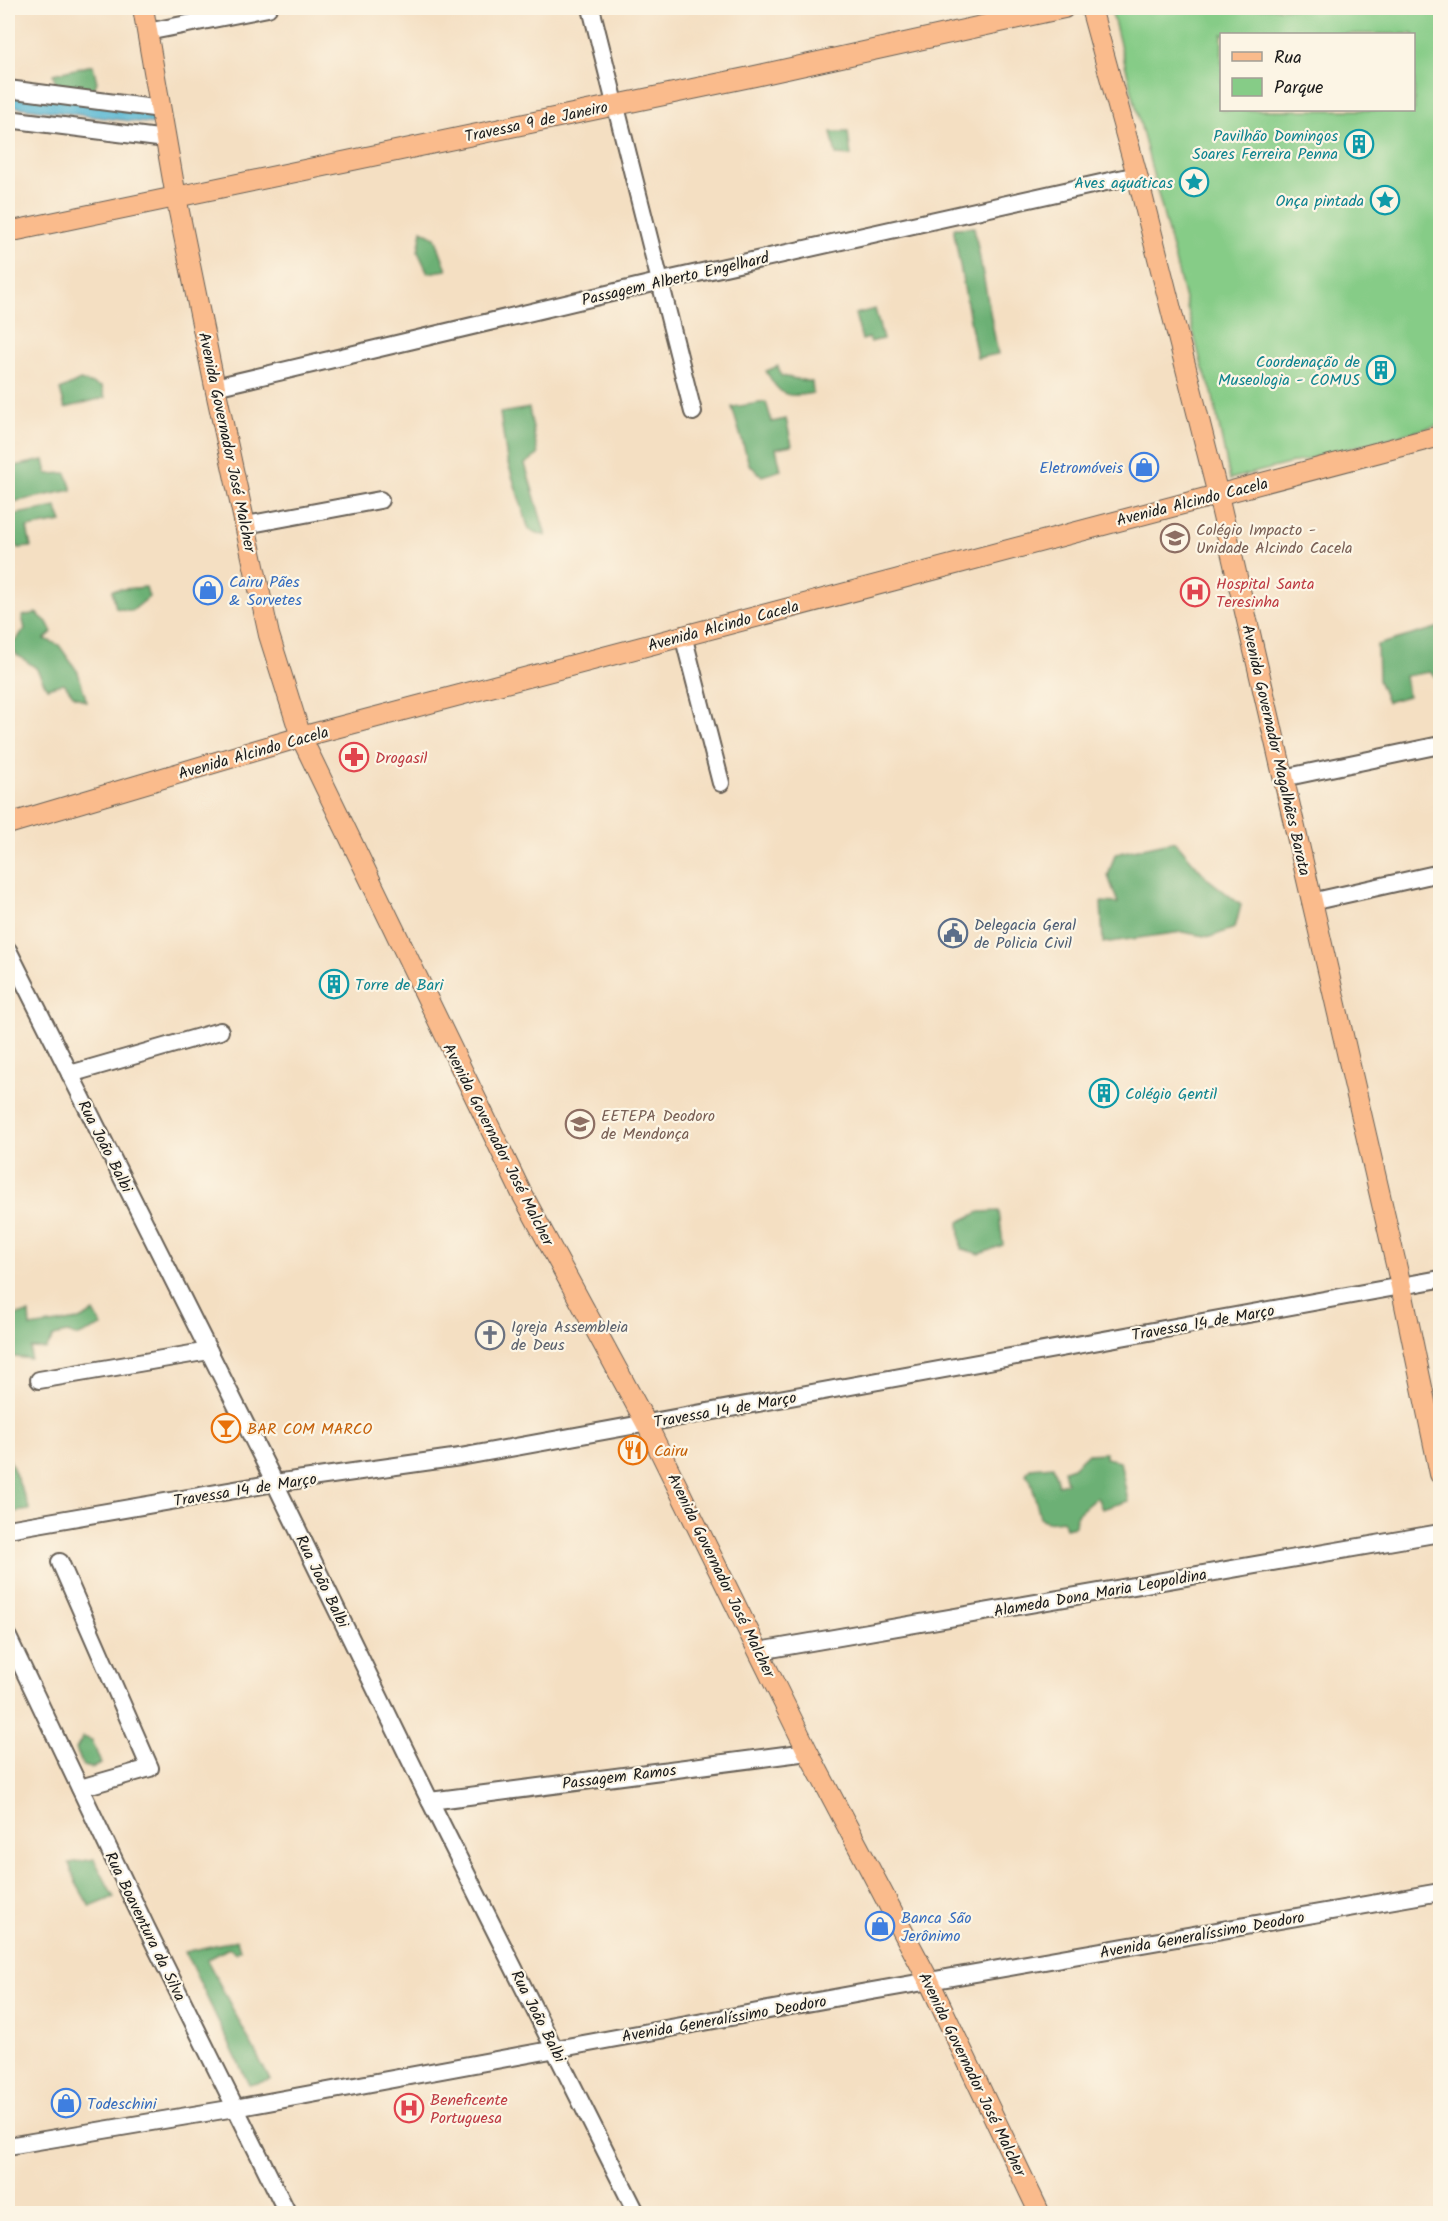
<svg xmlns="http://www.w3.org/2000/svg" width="1448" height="2221" font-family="Kalam,sans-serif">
	<rect width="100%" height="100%" fill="#fcf5e5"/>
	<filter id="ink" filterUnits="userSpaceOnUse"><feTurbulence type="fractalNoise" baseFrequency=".0167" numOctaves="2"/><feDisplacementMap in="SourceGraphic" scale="12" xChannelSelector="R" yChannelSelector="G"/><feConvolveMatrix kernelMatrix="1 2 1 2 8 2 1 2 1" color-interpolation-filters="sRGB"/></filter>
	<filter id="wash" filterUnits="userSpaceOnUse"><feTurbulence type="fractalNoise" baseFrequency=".008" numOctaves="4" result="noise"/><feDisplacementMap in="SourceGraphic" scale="24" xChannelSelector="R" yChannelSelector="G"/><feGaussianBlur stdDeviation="1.35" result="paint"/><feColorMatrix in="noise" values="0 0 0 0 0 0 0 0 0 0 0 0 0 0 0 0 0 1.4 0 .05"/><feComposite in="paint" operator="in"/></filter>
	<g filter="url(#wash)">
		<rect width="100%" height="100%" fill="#f4dfc2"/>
		<path fill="#86cc87" stroke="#517452" stroke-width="1.5" fill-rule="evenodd" d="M1115 8H1440V425L1230 479 1212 392 1202 366 1111 9ZM1222 34H1414V110H1222Z"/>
		<g fill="#6cb074" stroke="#446648" stroke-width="1.5">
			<polygon points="93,65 97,82 91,96 57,88 53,74"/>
			<polygon points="831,132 848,132 851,156 836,155"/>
			<polygon points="974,227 998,354 977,358 954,233 954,228"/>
			<polygon points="422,230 435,237 447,270 428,273 418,252"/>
			<polygon points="875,309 883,339 870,342 869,338 862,340 855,314"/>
			<path d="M778 366 781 376 812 382 813 393C785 398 781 397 766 371Z"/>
			<path d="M80 380 102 387 105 398C91 400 79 405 65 408L60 390Z"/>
			<polygon points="766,402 772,422 786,419 792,445 776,448 781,470 762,476 749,464 732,407"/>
			<polygon points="529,408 538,455 525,464 546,536 529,530 507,460 500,413"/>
			<polygon points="44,460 47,474 66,473 72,490 8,503 8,479 11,478 10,467"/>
			<polygon points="56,507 62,522 27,528 31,547 17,548 10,515"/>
			<polygon points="146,587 149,597 132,611 116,608 112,590"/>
			<polygon points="36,613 47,622 52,632 45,639 59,645 78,672 87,702 73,695 64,683 47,688 36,668 16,654 10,642 16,640 25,629 22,616"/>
			<polygon points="1440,627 1440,681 1430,672 1405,676 1408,696 1387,702 1378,680 1377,645"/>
			<polygon points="1175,841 1207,878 1241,905 1235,928 1210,937 1182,932 1103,943 1101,902 1118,903 1108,876 1115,854"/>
			<polygon points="999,1211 1003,1245 980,1254 961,1249 959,1222 980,1212"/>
			<polygon points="94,1312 102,1326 79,1336 67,1333 54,1336 46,1349 31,1348 30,1359 8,1356 8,1316 29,1313 30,1327 79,1320"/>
			<polygon points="1105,1453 1105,1458 1120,1461 1128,1501 1102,1509 1097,1497 1077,1514 1075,1526 1065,1528 1063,1520 1047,1522 1040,1518 1031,1481 1026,1474 1030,1468 1053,1466 1058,1485 1067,1483 1064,1470 1073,1467 1087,1454"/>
			<polygon points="8,1456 30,1510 8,1513"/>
			<polygon points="83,1737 92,1740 101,1764 92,1768 83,1766 76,1749"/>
			<polygon points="94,1859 114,1897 90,1907 76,1883 69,1863"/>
			<polygon points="237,1940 240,1950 236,1953 229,1948 207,1960 270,2080 249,2085 185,1952"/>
		</g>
		<polygon fill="#56b7d4" stroke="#396a78" stroke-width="1.5" points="8,93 159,110 161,125 8,106"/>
	</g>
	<g filter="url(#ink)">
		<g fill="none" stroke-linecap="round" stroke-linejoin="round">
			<g stroke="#686056" stroke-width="20">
				<g id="minor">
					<polyline points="591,8 693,412"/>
					<polyline points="147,32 268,8"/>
					<polyline points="8,89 161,109"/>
					<polyline points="8,119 166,139"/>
					<polyline points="215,387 662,281 1137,175"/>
					<polyline points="246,525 380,500"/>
					<polyline points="683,635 721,783"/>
					<polyline points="1283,778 1440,745"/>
					<polyline points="1311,902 1440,873"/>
					<polyline points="8,950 275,1483 430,1801 637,2214"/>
					<polyline points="70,1074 220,1031"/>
					<polyline points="39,1380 209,1351"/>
					<polyline points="8,1529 275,1483 460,1457 1440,1279"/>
					<polyline points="60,1562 150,1768 80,1788"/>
					<polyline points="8,1637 146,1927 288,2214"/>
					<polyline points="759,1651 1440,1533"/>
					<polyline points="430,1801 808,1752"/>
					<polyline points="8,2146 235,2108 872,1991 1440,1892"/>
				</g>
			</g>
			<g stroke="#686056" stroke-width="22">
				<g id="major">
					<polyline points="143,8 176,197 215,387 269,635 301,737 521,1192 646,1423 808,1752 929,1981 1040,2214"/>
					<polyline points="1091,8 1137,175 1218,495 1401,1286 1440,1474"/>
					<polyline points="8,232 755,76 1064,8"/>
					<polyline points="8,824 301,737 1440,436"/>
				</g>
			</g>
			<use href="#minor" stroke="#fff" stroke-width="16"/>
			<use href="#major" stroke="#fabb8c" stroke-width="20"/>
		</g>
	</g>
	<defs>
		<g id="building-ring" transform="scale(1.5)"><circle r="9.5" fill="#fcf5e5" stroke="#0f9aa8" stroke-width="1.5"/><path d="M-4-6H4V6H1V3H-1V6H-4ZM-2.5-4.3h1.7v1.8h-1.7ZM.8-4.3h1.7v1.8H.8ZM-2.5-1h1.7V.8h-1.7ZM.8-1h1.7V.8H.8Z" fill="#0f9aa8"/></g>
		<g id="sight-ring" transform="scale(1.5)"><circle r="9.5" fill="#fcf5e5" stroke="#0f9aa8" stroke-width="1.5"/><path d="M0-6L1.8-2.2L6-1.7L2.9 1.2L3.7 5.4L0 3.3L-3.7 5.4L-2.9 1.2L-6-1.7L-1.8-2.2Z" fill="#0f9aa8"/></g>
		<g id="shop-ring" transform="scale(1.5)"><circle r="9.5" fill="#fcf5e5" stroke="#3f7fe0" stroke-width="1.5"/><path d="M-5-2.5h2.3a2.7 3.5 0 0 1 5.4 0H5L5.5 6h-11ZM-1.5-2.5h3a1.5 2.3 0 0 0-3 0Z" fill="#3f7fe0"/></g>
		<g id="school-ring" transform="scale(1.5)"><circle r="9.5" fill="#fcf5e5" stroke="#8d6e63" stroke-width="1.5"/><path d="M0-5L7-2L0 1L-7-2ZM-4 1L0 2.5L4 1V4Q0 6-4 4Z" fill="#8d6e63"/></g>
		<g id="hospital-ring" transform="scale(1.5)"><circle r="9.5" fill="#fcf5e5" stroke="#e0444e" stroke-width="1.5"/><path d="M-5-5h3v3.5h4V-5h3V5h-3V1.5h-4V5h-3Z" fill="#e0444e"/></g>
		<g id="pharmacy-ring" transform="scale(1.5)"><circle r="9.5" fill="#fcf5e5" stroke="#e0444e" stroke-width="1.5"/><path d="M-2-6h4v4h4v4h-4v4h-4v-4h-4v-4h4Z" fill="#e0444e"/></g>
		<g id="civic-ring" transform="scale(1.5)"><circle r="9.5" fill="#fcf5e5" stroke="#5c6f8a" stroke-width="1.5"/><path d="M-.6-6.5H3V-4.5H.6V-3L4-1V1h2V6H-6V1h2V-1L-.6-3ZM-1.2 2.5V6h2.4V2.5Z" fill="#5c6f8a"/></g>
		<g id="university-ring" transform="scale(1.5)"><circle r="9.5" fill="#fcf5e5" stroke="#8d6e63" stroke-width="1.5"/><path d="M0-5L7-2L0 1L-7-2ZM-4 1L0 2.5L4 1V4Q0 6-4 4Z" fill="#8d6e63"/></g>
		<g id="church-ring" transform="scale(1.5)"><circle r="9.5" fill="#fcf5e5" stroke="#6b7280" stroke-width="1.5"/><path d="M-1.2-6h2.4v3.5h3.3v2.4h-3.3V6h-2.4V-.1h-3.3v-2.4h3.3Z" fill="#6b7280"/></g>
		<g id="bar-ring" transform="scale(1.5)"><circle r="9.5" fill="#fcf5e5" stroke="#e8710a" stroke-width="1.5"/><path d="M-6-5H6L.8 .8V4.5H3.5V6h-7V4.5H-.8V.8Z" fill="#e8710a"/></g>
		<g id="restaurant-ring" transform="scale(1.5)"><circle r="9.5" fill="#fcf5e5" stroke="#e8710a" stroke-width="1.5"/><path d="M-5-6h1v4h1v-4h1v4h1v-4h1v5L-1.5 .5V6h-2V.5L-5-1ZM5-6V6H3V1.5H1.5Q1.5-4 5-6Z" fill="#e8710a"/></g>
	</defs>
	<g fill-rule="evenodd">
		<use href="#building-ring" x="1359" y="144"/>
		<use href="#sight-ring" x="1194" y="182"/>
		<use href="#sight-ring" x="1385" y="200"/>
		<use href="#building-ring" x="1381" y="370"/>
		<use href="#shop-ring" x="1144" y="467"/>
		<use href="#school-ring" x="1175" y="538"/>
		<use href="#shop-ring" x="208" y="590"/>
		<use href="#hospital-ring" x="1195" y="592"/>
		<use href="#pharmacy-ring" x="354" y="757"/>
		<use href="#civic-ring" x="953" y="933"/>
		<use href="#building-ring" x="334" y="984"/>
		<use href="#building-ring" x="1104" y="1093"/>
		<use href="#university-ring" x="580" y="1124"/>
		<use href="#church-ring" x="490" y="1335"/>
		<use href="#bar-ring" x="226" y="1428"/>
		<use href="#restaurant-ring" x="633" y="1450"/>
		<use href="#shop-ring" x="880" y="1926"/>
		<use href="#shop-ring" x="66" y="2103"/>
		<use href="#hospital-ring" x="409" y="2108"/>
	</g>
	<g text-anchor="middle" stroke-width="4.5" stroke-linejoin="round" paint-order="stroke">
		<g font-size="16" fill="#1c1c1c" stroke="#fcf5e5">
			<text transform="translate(536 121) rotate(-12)" y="6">Travessa 9 de Janeiro</text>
			<text transform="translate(675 278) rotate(-13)" y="6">Passagem Alberto Engelhard</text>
			<text transform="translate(228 442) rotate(78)" y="6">Avenida Governador José Malcher</text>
			<text transform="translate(1192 501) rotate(-14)" y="6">Avenida Alcindo Cacela</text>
			<text transform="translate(723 625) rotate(-15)" y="6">Avenida Alcindo Cacela</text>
			<text transform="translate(1277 750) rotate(77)" y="6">Avenida Governador Magalhães Barata</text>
			<text transform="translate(253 752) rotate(-16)" y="6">Avenida Alcindo Cacela</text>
			<text transform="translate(499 1144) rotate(63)" y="6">Avenida Governador José Malcher</text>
			<text transform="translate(106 1146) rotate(63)" y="6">Rua João Balbi</text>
			<text transform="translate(1203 1322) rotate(-10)" y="6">Travessa 14 de Março</text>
			<text transform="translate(725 1409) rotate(-10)" y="6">Travessa 14 de Março</text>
			<text transform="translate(245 1489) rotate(-9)" y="6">Travessa 14 de Março</text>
			<text transform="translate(722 1575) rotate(64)" y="6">Avenida Governador José Malcher</text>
			<text transform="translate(323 1581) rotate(64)" y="6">Rua João Balbi</text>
			<text transform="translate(1100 1592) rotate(-10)" y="6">Alameda Dona Maria Leopoldina</text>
			<text transform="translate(619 1776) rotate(-7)" y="6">Passagem Ramos</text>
			<text transform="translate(146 1926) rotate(64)" y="6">Rua Boaventura da Silva</text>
			<text transform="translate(1202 1934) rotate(-10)" y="6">Avenida Generalíssimo Deodoro</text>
			<text transform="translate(539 2016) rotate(63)" y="6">Rua João Balbi</text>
			<text transform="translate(724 2018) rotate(-10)" y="6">Avenida Generalíssimo Deodoro</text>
			<text transform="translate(973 2074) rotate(64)" y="6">Avenida Governador José Malcher</text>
		</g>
		<g font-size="16" fill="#0d838f" stroke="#fcf5e5" text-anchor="end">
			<text x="1338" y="141">Pavilhão Domingos<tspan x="1338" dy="18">Soares Ferreira Penna</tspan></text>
			<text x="1173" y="188">Aves aquáticas</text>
			<text x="1364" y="206">Onça pintada</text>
			<text x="1360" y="367">Coordenação de<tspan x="1360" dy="18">Museologia - COMUS</tspan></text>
			<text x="355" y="990" text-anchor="start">Torre de Bari</text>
			<text x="1125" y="1099" text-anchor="start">Colégio Gentil</text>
		</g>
		<g font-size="16" fill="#366cbe" stroke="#fcf5e5" text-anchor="start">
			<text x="1123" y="473" text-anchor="end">Eletromóveis</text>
			<text x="229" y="587">Cairu Pães<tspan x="229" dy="18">&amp; Sorvetes</tspan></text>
			<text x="901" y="1923">Banca São<tspan x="901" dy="18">Jerônimo</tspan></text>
			<text x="87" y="2109">Todeschini</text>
		</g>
		<g font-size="16" fill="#785e54" stroke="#fcf5e5" text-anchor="start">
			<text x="1196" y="535">Colégio Impacto -<tspan x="1196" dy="18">Unidade Alcindo Cacela</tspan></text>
			<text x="601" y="1121">EETEPA Deodoro<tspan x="601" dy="18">de Mendonça</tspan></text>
		</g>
		<g font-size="16" fill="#be3a42" stroke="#fcf5e5" text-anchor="start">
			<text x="1216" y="589">Hospital Santa<tspan x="1216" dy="18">Teresinha</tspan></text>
			<text x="375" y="763">Drogasil</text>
			<text x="430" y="2105">Beneficente<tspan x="430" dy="18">Portuguesa</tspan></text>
		</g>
		<g font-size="16" fill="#4e5e75" stroke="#fcf5e5" text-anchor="start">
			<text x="974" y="930">Delegacia Geral<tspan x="974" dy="18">de Policia Civil</tspan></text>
		</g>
		<g font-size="16" fill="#5b616d" stroke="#fcf5e5" text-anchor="start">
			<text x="511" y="1332">Igreja Assembleia<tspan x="511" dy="18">de Deus</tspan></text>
		</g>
		<g font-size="16" fill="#c56008" stroke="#fcf5e5" text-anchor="start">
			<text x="247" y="1434">BAR COM MARCO</text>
			<text x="654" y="1456">Cairu</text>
		</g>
	</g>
	<rect width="1448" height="2221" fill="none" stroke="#fcf5e5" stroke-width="30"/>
	<rect x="1220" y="33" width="195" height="78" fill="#fcf5e5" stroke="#a29e95" stroke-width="1.5"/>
	<rect x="1232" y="52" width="30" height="9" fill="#fabb8c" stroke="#a29e95" stroke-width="1.5"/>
	<text x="1274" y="63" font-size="18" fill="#1c1c1c">Rua</text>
	<rect x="1232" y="78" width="30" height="18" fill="#86cc87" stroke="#a29e95" stroke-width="1.5"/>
	<text x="1274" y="93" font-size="18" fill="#1c1c1c">Parque</text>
</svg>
